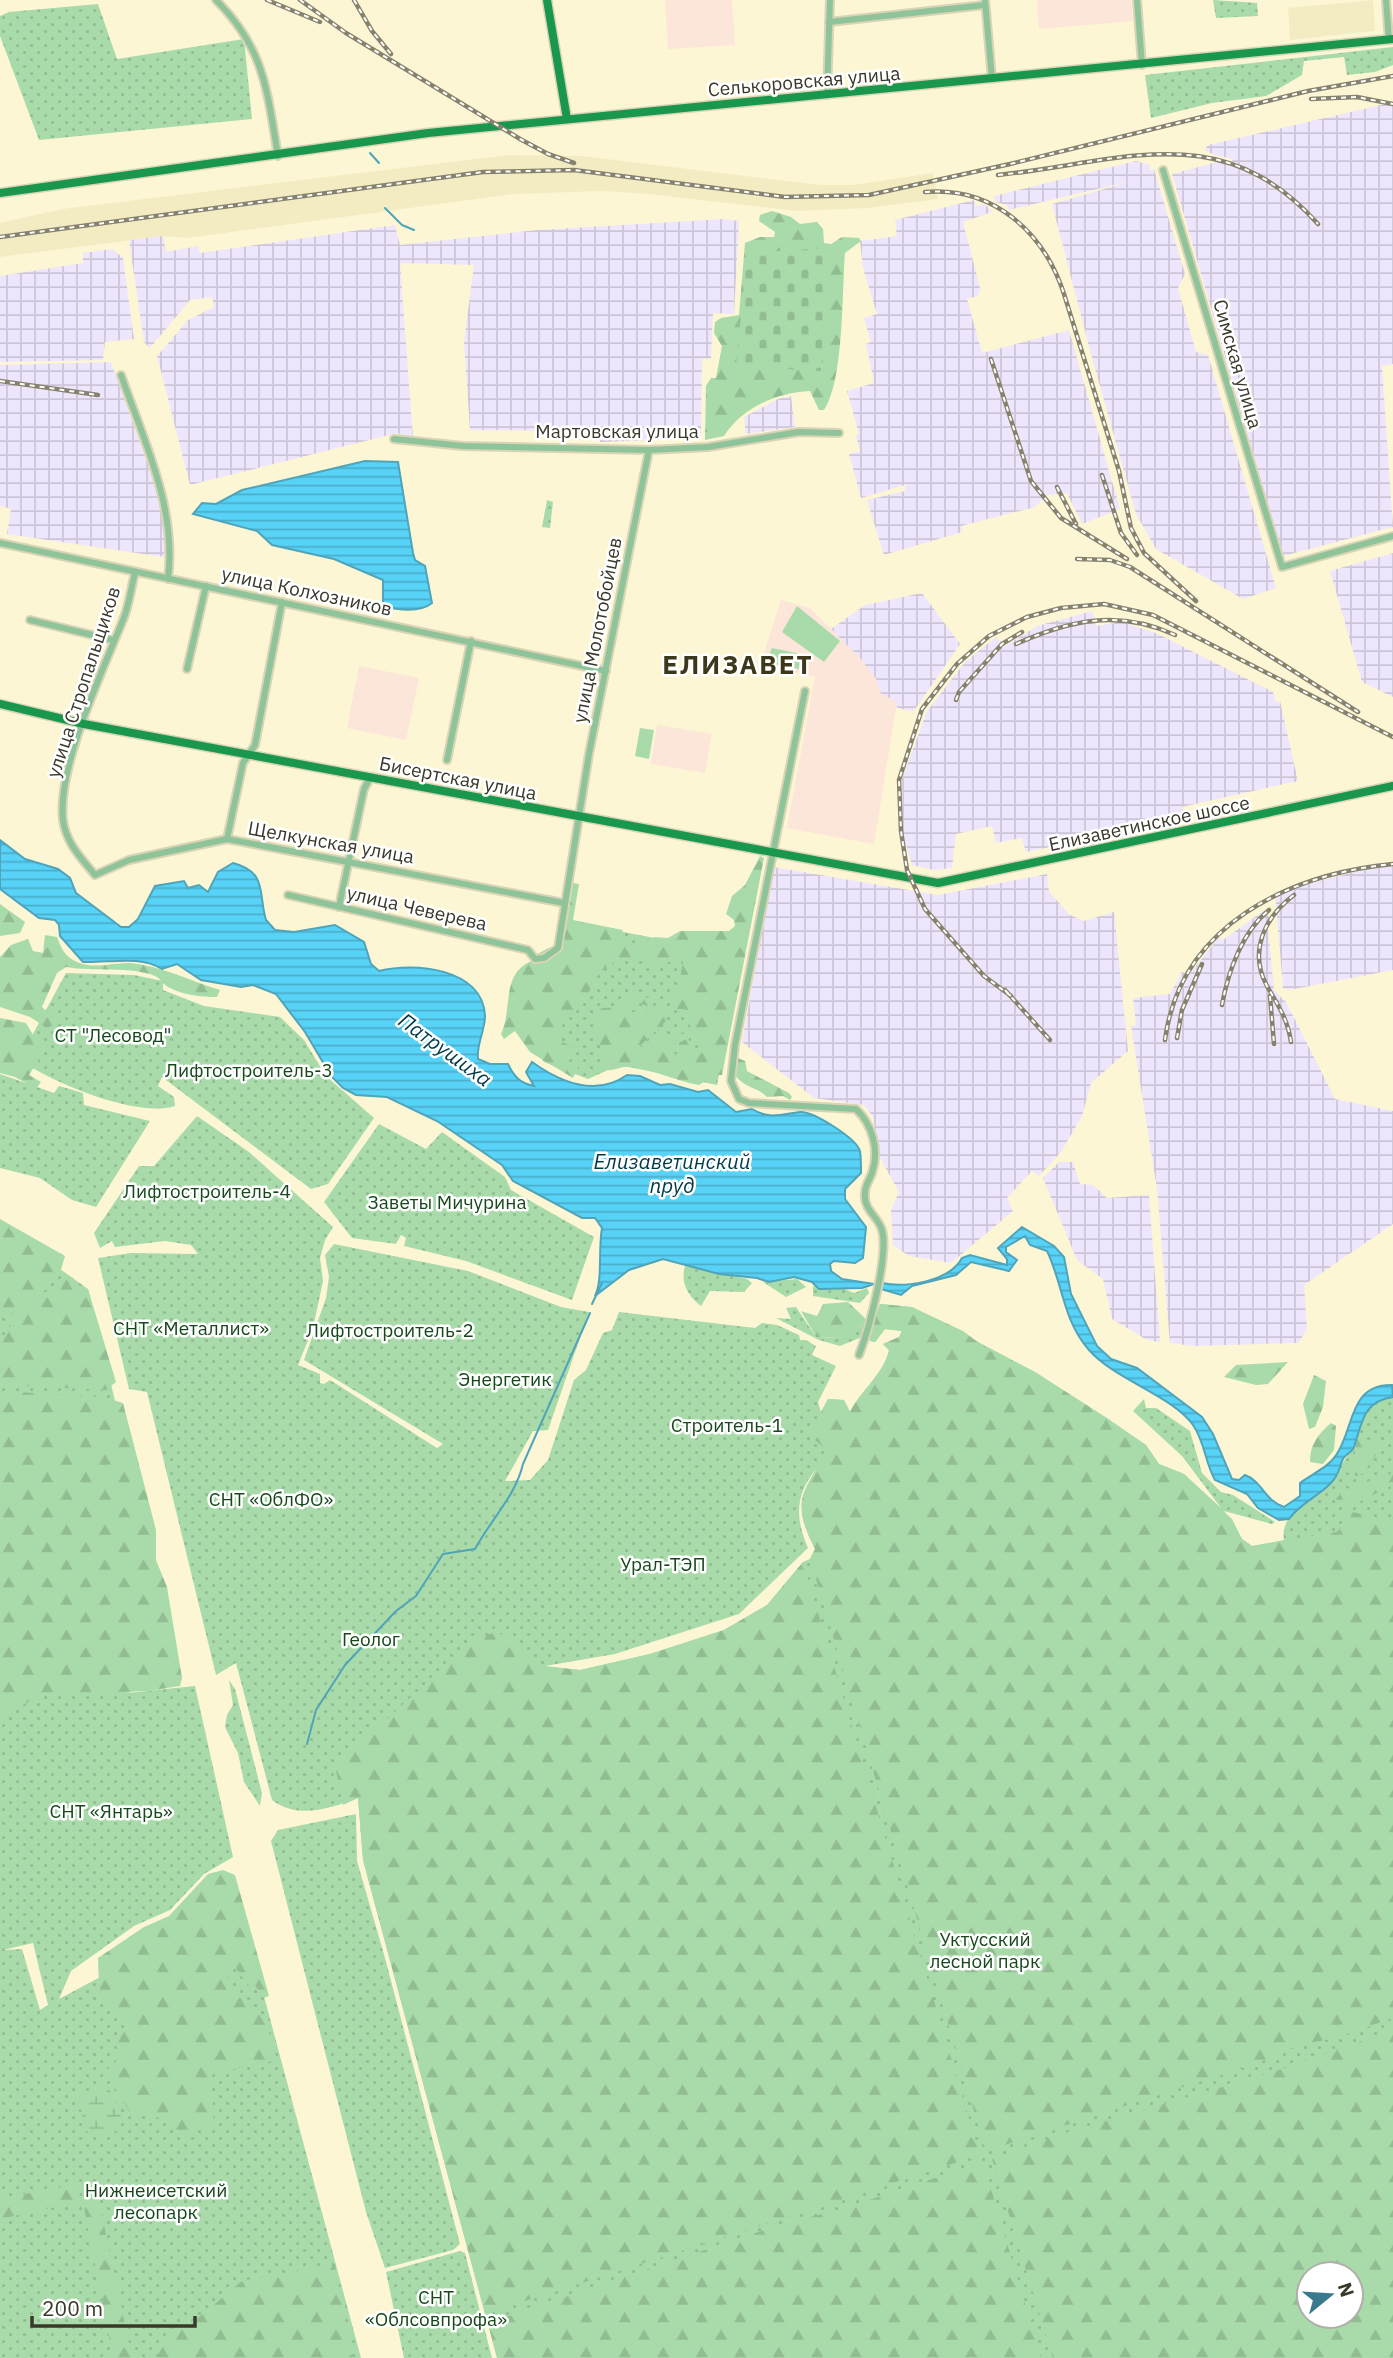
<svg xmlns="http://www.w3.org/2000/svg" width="1393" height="2358" font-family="'IBM Plex Sans',sans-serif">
	<defs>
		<pattern id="industrial-grid" width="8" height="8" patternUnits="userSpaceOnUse" patternTransform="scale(1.75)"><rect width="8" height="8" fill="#eee6fc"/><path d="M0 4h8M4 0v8" fill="none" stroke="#cdc6d8"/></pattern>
		<pattern id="green-dots" width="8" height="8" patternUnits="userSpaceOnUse" patternTransform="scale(1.75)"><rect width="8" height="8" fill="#a9dbaa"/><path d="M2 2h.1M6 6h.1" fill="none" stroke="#92bd92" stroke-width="1.8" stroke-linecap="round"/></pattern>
		<pattern id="forest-firs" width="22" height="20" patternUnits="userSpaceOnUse" patternTransform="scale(1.75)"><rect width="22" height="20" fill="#a9dbaa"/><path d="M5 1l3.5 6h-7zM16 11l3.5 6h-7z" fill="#92bd92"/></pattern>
		<pattern id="wetland-marsh" width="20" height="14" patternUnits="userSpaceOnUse" patternTransform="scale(1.75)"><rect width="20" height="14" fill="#a9dbaa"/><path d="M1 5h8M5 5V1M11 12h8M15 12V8" fill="none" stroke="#92bd92"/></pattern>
		<pattern id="cemetery-stones" width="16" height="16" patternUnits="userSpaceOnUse" patternTransform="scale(1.75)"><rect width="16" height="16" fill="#a9dbaa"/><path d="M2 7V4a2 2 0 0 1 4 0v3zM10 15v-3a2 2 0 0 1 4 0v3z" fill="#92bd92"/></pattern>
		<pattern id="water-rules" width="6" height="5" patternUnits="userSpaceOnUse" patternTransform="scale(1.75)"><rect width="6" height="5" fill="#58d3f8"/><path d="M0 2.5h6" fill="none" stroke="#4aacc9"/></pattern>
	</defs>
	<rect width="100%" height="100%" fill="#fcf6d4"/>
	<g fill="#f3ecc3">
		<polygon points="1373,0 1375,31 1290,40 1288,8"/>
		<polygon points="509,155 582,156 820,185 853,185 933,173 938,199 868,208 796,211 649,194 602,191 513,194 187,238 163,236 0,257 0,223 62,209"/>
	</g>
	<g fill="url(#industrial-grid)">
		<polygon points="1385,104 1393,106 1393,364 1382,366 1393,527 1283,556 1172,174 1217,162 1231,165 1233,159 1214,155 1205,150 1208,145"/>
		<polygon points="1136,161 1150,165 1150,170 1154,169 1185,274 1178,288 1180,295 1196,352 1208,355 1276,588 1243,599 1156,549 1136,514 1092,358 1052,204 1131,181 1009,210 1007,205 995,202 994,196"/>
		<polygon points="974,200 975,206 985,204 992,212 963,222 980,288 978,296 967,299 982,353 1069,330 1120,509 1082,524 1067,493 1047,495 1035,507 961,526 962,532 884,555 867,500 905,491 905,485 861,498 849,454 860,451 856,435 859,434 847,391 874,383 866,344 871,342 864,318 877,314 863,268 860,241 897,236 895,220"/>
		<polygon points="724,219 739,221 734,314 713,313 711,358 702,359 701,438 600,442 600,431 470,430 464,342 474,265 400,263 413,438 397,433 190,485 157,356 188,320 214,307 212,297 190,300 150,348 144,342 129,240 163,236 166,252 198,246 200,253 395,225 400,245 537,230"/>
		<polygon points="112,249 123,258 134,339 105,342 103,360 0,362 0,276 83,263 83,253"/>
		<polygon points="111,362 166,515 164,557 7,534 11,509 0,506 0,365"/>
		<polygon points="791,396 795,427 746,434 744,417 778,399"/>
		<polygon points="1393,553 1393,697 1362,682 1330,571"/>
		<polygon points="922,593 960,644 914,711 901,709 896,707 896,702 880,693 876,679 831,629 865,605"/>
		<polygon points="1092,611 1096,626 1122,622 1156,633 1273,692 1276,702 1280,701 1298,781 1182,807 1184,819 1026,852 1022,838 996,843 992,826 956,834 952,868 934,870 912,865 903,835 902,779 927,711 965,662 996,637 1005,646 1037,626"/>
		<polygon points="1393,862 1393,970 1289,990 1283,988 1275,892"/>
		<polygon points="774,867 938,895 1047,874 1049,892 1070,915 1084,921 1114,912 1128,1051 1091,1083 1082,1116 1061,1152 1039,1176 1032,1171 1007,1198 1013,1211 951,1263 909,1256 893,1245 891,1210 899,1192 879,1156 873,1117 864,1105 814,1098 742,1042"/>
		<polygon points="1263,911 1272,920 1268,929 1274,990 1286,1002 1335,1099 1393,1111 1393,1224 1304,1285 1307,1330 1298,1343 1193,1346 1170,1343 1157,1189 1131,1026 1136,1025 1133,998 1170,994 1182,972 1189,975 1219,937 1223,940"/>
		<polygon points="1059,1162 1073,1162 1080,1184 1093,1185 1107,1198 1149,1195 1160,1342 1147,1340 1112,1319 1103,1279 1077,1260 1043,1178"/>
	</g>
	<g fill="#fce5d9">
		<polygon points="665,0 732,0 735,45 668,49"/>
		<polygon points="1037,0 1131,0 1133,21 1039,29"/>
		<polygon points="781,600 810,608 860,658 876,679 880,693 897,702 874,844 787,828 815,677 760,665"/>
		<polygon points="359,666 419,678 406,740 347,728"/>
		<polygon points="657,725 712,734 705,773 651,764"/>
	</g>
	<g fill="url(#green-dots)" fill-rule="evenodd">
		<polygon points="1213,0 1257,3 1258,16 1216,18"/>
		<polygon points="98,4 117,59 244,39 252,119 39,140 0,36 0,16 9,12"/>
		<polygon points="1393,47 1393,65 1375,72 1347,75 1344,57 1304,61 1302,75 1266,96 1212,103 1151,118 1145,75"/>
		<polygon points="547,500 553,502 550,528 542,527"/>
		<polygon points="572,922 742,955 717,1085 619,1065 588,1079 544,1062 538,1053"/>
		<path d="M66 973 134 975 163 981V990L204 1006 280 1017 304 1040 326 1076 374 1118 328 1184 311 1189 162 1077 158 1086 174 1097 175 1106C138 1118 59 1085 26 1064L28 1043Z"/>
		<polygon points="0,1074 54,1093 59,1086 83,1093 84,1105 150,1121 96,1207 72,1200 40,1178 0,1168"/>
		<path d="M197 1116 249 1152 333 1227 325 1240 320 1258 323 1281 313 1328 298 1365 320 1374V1383L324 1384 330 1380 437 1448 443 1444 304 1360 326 1298 329 1277 325 1255 334 1244 468 1271 561 1307 589 1312 548 1430 533 1431 505 1481 530 1480 548 1460 574 1380 586 1370 603 1333 612 1330 619 1312 755 1328 762 1323 777 1325 799 1335 800 1340H806L816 1346 812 1355 836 1366 818 1402 821 1412 828 1399 844 1400 850 1412C861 1390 884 1374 889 1350L883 1344 899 1337 902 1331 885 1329 875 1342 870 1341 880 1304 912 1307 1035 1372 1146 1445 1159 1464 1184 1474 1221 1508 1182 1456 1133 1411 1144 1399 1146 1408H1156L1190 1431 1202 1473 1221 1492 1233 1495 1275 1522 1272 1524 1224 1511 1242 1539 1252 1546 1284 1540C1279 1511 1317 1498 1331 1478 1334 1474 1353 1449 1354 1447 1362 1422 1359 1401 1393 1397V2358H497L363 1860 358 1798C331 1808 298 1820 272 1800L236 1663 216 1675 147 1392 129 1389 98 1258 131 1253 198 1254 191 1245 165 1241 115 1247 112 1241 100 1248 94 1233 139 1166H154ZM816 1469C798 1505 797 1512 815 1549L810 1559 803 1562 767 1605 724 1630 650 1654 580 1670 545 1666 615 1654 739 1614 808 1548C795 1518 795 1495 816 1469ZM1309 2274H1351V2316H1309Z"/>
		<polygon points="379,1124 426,1149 442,1132 505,1177 511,1190 594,1237 572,1300 466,1261 404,1246 406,1238 401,1235 396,1244 352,1238 324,1202"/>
		<path d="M0 1226 88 1289 182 1678 127 1693 195 1686 233 1857 204 1874 170 1910 134 1926 71 1971 59 1999 239 1903 361 2358H0ZM33 1943 48 2005 40 2010 22 1949 3 1950Z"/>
		<path d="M685 1266 747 1279 752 1283 744 1292 710 1291 701 1306C688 1296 680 1283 685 1266Z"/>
		<polygon points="797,1279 806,1287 786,1297 763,1282"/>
		<polygon points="813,1286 824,1289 837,1286 854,1293 867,1288 869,1293 860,1303 813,1296"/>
		<polygon points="796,1307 816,1337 840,1338 868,1321 862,1337 840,1346 819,1340 776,1318 791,1319 786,1308"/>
		<polygon points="229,1680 235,1689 262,1793 260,1806 244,1782 238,1753 225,1727 227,1715 233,1705"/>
		<polygon points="356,1814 357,1861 385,1958 460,2244 453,2250 385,2268 366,2212 271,1841 278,1830"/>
		<polygon points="460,2251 465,2253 492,2358 404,2358 386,2272"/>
	</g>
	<g fill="url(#forest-firs)" fill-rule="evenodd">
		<path d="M772 211 791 217 800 224 817 222 823 229 824 243 831 244 842 237 859 238 861 241 845 253C842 291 844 381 824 410H819L810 391C776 393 743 407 724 436L705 440 706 386 711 378H716L722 346 714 333 715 322 721 318 739 315 745 243 760 237H774L775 232 759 221 760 215Z"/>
		<path d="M760 856 764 858 722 1075H714L699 1085C675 1081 653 1069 629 1067 621 1066 615 1071 607 1070L600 1066V1046L594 1037 596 1027 591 1015 602 1008 621 1007 630 995 636 992 641 999 651 997V1002L647 1006 638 1002 630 1012H645L658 1004 664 1007 667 1020 640 1046 647 1051 654 1035 670 1034 683 1024 687 1031 681 1033 668 1053 680 1055 679 1043 688 1038 696 1058 705 1050 687 1021 684 1009H676L668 994 679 983 683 962 678 956 658 969 638 948 643 941 655 937 668 938 680 931H729L735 926 734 920 726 914 732 896 745 885Z"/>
		<path d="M573 883 579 884 573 920 623 930 620 938 627 941 638 956 635 961 620 958 600 972 581 1006 561 1026 562 1042 572 1046 569 1062 580 1063 573 1078 530 1052 515 1031 504 1039 501 1034C514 1006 499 972 536 959L537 954 551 947 552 951 559 950C566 935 570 902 573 883Z"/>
		<polygon points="0,904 25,922 20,933 0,936"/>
		<path d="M45 935 57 937C61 948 65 957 77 962 95 970 113 962 131 963 161 966 191 981 220 990L217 997C200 997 183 995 168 987 163 984 160 978 155 976 132 966 93 972 66 967L57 973 42 1007 54 1018V1025L47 1028 30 1017 0 1007V957L11 945 28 939 33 951 43 953Z"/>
		<polygon points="0,1018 26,1023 36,1040 46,1048 29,1075 41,1082 36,1089 15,1077 0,1073"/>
		<path d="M738 1058 745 1061 747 1071 789 1093 792 1097 790 1100 783 1096 767 1097C758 1087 744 1088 736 1076Z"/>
		<polygon points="0,1219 65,1256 60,1273 9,1315 0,1317"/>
		<polygon points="68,1278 80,1288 88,1289 116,1382 106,1390 0,1385 0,1341 25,1305"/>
		<polygon points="848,1302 868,1321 841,1338 816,1337 801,1311 817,1316 823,1304"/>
		<path d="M880 1304 912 1307 963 1331 988 1350 1035 1372 1107 1418 1146 1445 1159 1464 1184 1474 1232 1519 1242 1539 1252 1546 1337 1532 1346 1520 1345 1510 1380 1519 1393 1517V2018L1332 2039 1301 2044 1258 2063 986 2151 810 1559 815 1549C791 1501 801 1494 828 1451L809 1435 828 1399 844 1400 850 1412C861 1390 884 1374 889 1350L883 1344 899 1337 902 1331 885 1329 875 1342 870 1341 869 1333Z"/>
		<polygon points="1288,1362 1268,1384 1256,1385 1224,1377 1236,1365"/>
		<polygon points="1314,1375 1326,1381 1323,1407 1315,1427 1309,1429 1303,1404"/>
		<polygon points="0,1391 103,1397 123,1403 156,1530 156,1560 167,1587 182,1678 180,1686 149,1691 44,1694 17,1708 0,1727"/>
		<path d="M1331 1423 1336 1426 1334 1450 1323 1464 1310 1462C1310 1444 1318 1434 1331 1423Z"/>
		<polygon points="1363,1438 1383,1446 1362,1474 1356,1476 1346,1472 1354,1457 1357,1440"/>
		<polygon points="1393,1473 1393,1485 1351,1506 1336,1499 1343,1490"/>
		<polygon points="803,1562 980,2155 485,2314 363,1860 358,1798 343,1805 336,1771 343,1759 475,1639 496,1632 520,1644 542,1666 580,1670 650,1654 724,1630 767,1605"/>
		<path d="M223 1870 235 1875 269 1996 264 1998 254 1984 249 1986 231 1962 228 1970 229 1994 247 2000 254 2007 253 2015 264 2014 277 2060 211 2074 214 2126 179 2136 169 2120 129 2111 113 2085 108 2069 118 2059 116 2039 127 2026C99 2004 99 1992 98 1958L144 1927 169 1916 208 1874Z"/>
		<path d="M1393 2030V2358H1053L992 2159 1061 2134 1270 2073ZM1351 2274V2316H1309V2274Z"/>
		<polygon points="983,2162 1041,2358 497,2358 488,2323 776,2226 845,2208"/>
		<polygon points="82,2183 78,2202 0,2219 0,2199"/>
		<polygon points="97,2192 132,2358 113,2358 83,2202"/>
		<polygon points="335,2264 352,2358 159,2358 156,2344 202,2315 242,2281"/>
	</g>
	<polygon fill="url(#wetland-marsh)" points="106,2083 122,2114 117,2121 117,2131 89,2135 83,2122 79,2095"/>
	<polygon fill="url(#cemetery-stones)" points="827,248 821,371 736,366 747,253"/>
	<g fill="#a9dbaa">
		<polygon points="797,606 840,641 824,662 782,632"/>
		<polygon points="772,648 801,654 799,669 768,664 766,662"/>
		<polygon points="640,728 654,730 649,759 635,756"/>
	</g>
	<g fill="url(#water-rules)" stroke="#4fa4ba" stroke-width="2">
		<path d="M365 461 398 462 413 553 415 560 425 566 432 603C420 613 397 610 383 606V580L334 559 272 545 257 531 193 514 202 503 216 504 242 490Z"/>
		<path d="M0 840 25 859 58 869 70 878 76 893 121 927H129L138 919 155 886 184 881 188 888 199 885 208 892 218 872 233 863C268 872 258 894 266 920L275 930 294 932 335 925 364 942 371 964 379 971C414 962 483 968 485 1016 485 1030 476 1046 478 1059L490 1064H508C514 1077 520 1083 534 1086L526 1072 532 1062C560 1082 596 1097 627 1075L640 1076 660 1085 670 1084 698 1092 708 1090 736 1112 752 1109C770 1120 781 1114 800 1112 813 1111 856 1138 860 1151 861 1157 861 1166 861 1173L845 1189V1199L866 1227 863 1258 855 1263 834 1261 830 1264 831 1271 842 1279 874 1284 862 1288 819 1289 812 1282 794 1277 769 1282 757 1278 719 1274 663 1259 629 1270 595 1296C603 1280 598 1250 602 1228L595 1218H582L513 1181 502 1165 437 1121 387 1097 356 1095 343 1088 331 1076 305 1032 276 994 253 985 241 987 201 980 177 964 162 969C140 955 109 963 83 962L60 936 59 925 55 920 39 918 0 889Z"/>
		<path d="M1022 1227 1054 1246 1064 1257 1071 1294 1097 1346 1111 1359 1137 1368 1202 1417 1213 1434 1232 1479 1239 1480 1245 1475C1262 1481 1265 1501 1284 1507L1300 1496V1483C1313 1473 1330 1467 1338 1452 1354 1426 1350 1384 1392 1385L1393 1397C1363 1401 1362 1423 1354 1447 1353 1451 1345 1455 1343 1459 1340 1464 1340 1470 1337 1474 1329 1492 1301 1501 1289 1519L1279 1520 1258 1508 1247 1494 1215 1480C1205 1463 1205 1442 1193 1425 1173 1396 1114 1379 1089 1350 1063 1321 1063 1284 1047 1251L1030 1245 1025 1236 1006 1247V1252L1017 1260 1009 1271 971 1262 956 1275 912 1286 901 1295 881 1289 882 1283C905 1288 949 1282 962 1258L970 1255 1007 1265V1259L998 1248Z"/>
	</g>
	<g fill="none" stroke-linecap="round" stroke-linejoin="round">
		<g stroke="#4fa4ba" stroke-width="2">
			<polyline points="370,153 379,163"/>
			<polyline points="385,208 402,225 414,230"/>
			<polyline points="592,1304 602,1283"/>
			<path d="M307 1744 316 1710 345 1665 396 1611 416 1596 443 1554 475 1549C490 1521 516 1495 523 1464L590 1313"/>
		</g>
		<g stroke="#d9d4b6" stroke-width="10">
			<g id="minor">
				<path d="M216 0C265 49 267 91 278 156"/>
				<polyline points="985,0 992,79"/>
				<polyline points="1137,0 1142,65"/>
				<polyline points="1386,0 1389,40"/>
				<polyline points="829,22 985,5"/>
				<polyline points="827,95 830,0"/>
				<polyline points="1163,170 1282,567 1393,536"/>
				<path d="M121 375C144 441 177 508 168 579"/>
				<polyline points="394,439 463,446 649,450 708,447 799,432 839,433"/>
				<polyline points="0,543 606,671"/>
				<path d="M135 573C131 588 129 606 123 620 103 670 57 767 63 820 66 843 81 858 95 875L129 860 227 839 564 903"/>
				<polyline points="30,620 113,640"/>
				<polyline points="187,669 206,586"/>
				<path d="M805 691 735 1045 731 1081 739 1099 749 1103 856 1109C872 1124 880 1150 872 1173 870 1179 865 1185 865 1193 863 1210 878 1216 882 1230 889 1256 869 1329 859 1355"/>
				<polyline points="447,760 471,641"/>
				<polyline points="227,839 243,763 255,745 282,602"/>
				<polyline points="288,895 528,950 535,959 544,958 558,948 589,754 649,450"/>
				<polyline points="339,907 364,789 370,778"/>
			</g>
		</g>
		<g stroke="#d9d4b6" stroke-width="11">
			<g id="major">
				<polyline points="547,0 567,119"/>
				<polyline points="0,193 428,133 1393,39"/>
				<polyline points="0,704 84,724 938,883 1393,786"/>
			</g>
		</g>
		<use href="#minor" stroke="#8fc49a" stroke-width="6"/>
		<use href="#major" stroke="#19974c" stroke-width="8"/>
		<g stroke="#86826d" stroke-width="4.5">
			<g id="rail">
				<polyline points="267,0 320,22"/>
				<polyline points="300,0 346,33 520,139 548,154 574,163"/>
				<polyline points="354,0 372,31 391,54"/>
				<polyline points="1311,99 1357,97 1393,104"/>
				<path d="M998 175C1124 162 1221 116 1318 224"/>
				<path d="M925 192C993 186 1044 232 1064 294L1119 471 1131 528 1144 553 1196 601"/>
				<polyline points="0,237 483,172 574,170 785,197 869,195 1010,164 1308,91 1393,76"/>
				<polyline points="991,359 1031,481 1061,518 1127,559"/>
				<polyline points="0,381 98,395"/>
				<polyline points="1102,475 1121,533 1137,555"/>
				<polyline points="1057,487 1076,524"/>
				<polyline points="1077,559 1110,560 1130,567 1358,712"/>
				<path d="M1016 644C1070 620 1118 609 1175 635"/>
				<polyline points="956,700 959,692 1002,644 1022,632"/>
				<polyline points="1005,990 1050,1040"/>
				<polyline points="1011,996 984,976 925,909 907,870 901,831 899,780 922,709 957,664 989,636 1027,617 1061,608 1104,604 1153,615 1393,737"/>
				<polyline points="1270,996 1274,1044"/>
				<path d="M1222 1005C1228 972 1242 932 1269 910"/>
				<polyline points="1177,1038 1182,1010 1202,964"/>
				<path d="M1165 1040C1180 926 1288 874 1393 864"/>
				<path d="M1291 1042C1288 1020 1278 1005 1267 986 1248 951 1265 917 1294 895"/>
			</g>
		</g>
		<use href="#rail" stroke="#fff" stroke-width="2" stroke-dasharray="5" stroke-linecap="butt"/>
	</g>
	<g text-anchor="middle" stroke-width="5" stroke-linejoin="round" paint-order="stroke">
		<g font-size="19" fill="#3a382b" stroke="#fff">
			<text transform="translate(804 81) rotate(-5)" y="7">Селькоровская улица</text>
			<text transform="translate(1238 364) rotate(74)" y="7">Симская улица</text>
			<text x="617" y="438">Мартовская улица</text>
			<text transform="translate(307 591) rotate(12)" y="7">улица Колхозников</text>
			<text transform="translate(597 630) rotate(-79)" y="7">улица Молотобойцев</text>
			<text transform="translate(83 682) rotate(-72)" y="7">улица Стропальщиков</text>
			<text transform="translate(458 778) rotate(11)" y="7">Бисертская улица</text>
			<text transform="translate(1149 823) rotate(-12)" y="7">Елизаветинское шоссе</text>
			<text transform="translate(331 842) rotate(10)" y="7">Щелкунская улица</text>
			<text transform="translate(417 908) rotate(13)" y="7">улица Чеверева</text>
		</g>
		<g font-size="19" fill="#16481b" stroke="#fff">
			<text x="113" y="1042">СТ "Лесовод"</text>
			<text x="249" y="1077">Лифтостроитель-3</text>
			<text x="207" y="1198">Лифтостроитель-4</text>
			<text x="447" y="1209">Заветы Мичурина</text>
			<text x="191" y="1335">СНТ «Металлист»</text>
			<text x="390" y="1337">Лифтостроитель-2</text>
			<text x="505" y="1386">Энергетик</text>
			<text x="727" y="1432">Строитель-1</text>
			<text x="271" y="1506">СНТ «ОблФО»</text>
			<text x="663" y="1571">Урал-ТЭП</text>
			<text x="371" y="1646">Геолог</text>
			<text x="111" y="1818">СНТ «Янтарь»</text>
			<text x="985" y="1946">Уктусский<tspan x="985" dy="22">лесной парк</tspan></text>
			<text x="156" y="2197">Нижнеисетский<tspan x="156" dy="22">лесопарк</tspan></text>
			<text x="436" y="2304">СНТ<tspan x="436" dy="22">«Облсовпрофа»</tspan></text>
		</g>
		<g font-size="21" font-style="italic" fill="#003a49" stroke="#fff">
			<text transform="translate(445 1050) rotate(36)" y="7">Патрушиха</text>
			<text x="672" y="1169">Елизаветинский<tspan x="672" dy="24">пруд</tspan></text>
		</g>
		<g font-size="26" font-weight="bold" letter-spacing="2" fill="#3d371b" stroke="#fff">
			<text x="738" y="674">ЕЛИЗАВЕТ</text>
		</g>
	</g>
	<g transform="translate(1330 2295) rotate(72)"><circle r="33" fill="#ffffff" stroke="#b0afaa" stroke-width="2"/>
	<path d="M0-5L12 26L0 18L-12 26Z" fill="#3b798e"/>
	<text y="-10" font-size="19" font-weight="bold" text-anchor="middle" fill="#3a382b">N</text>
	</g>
	<path d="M32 2316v10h163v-10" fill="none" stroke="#3a382b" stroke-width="3.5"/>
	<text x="42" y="2316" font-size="21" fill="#3a382b" stroke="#ffffff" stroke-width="5" paint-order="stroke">200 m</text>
</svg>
